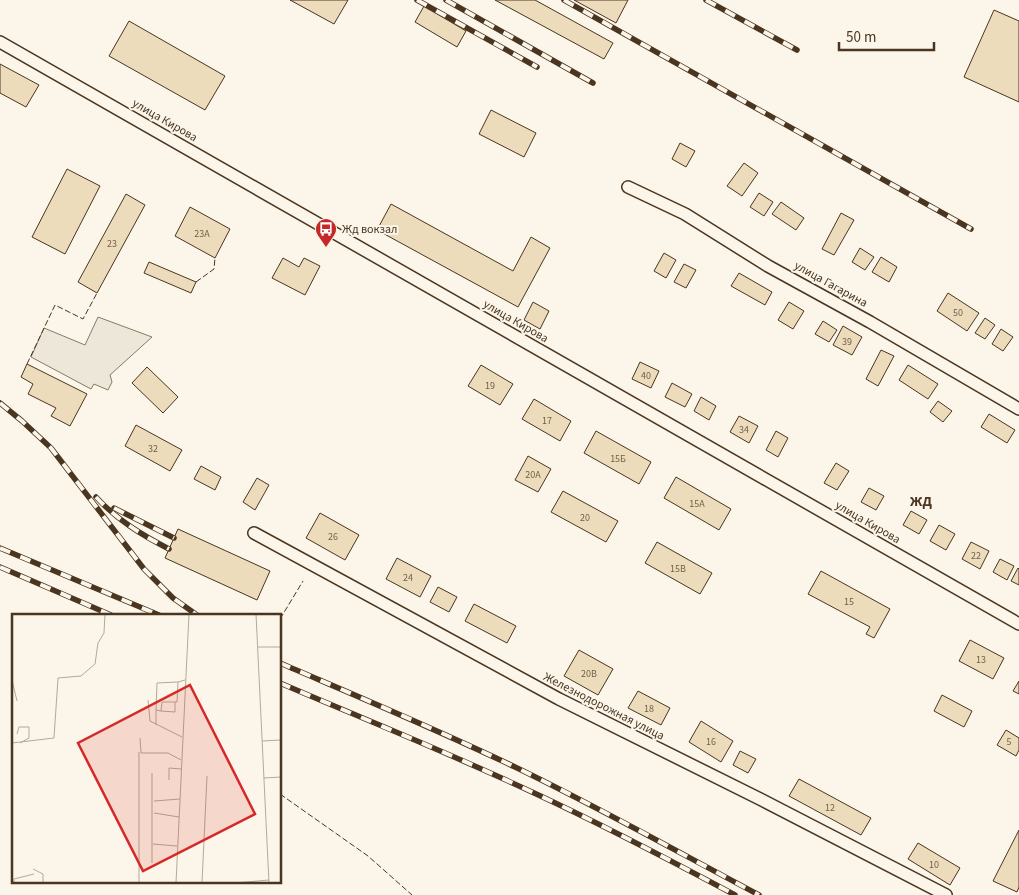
<svg xmlns="http://www.w3.org/2000/svg" width="1019" height="895" font-family="'Source Sans 3',sans-serif">
	<rect width="100%" height="100%" fill="#fbf6e9"/>
	<polygon fill="#ede7d9" stroke="#887966" points="98,317 152,337 110,375 112,382 108,390 94,384 91,389 31,357 44,328 85,345"/>
	<g fill="#ecdcbc" stroke="#4a3520">
		<polygon points="290,0 348,0 334,24"/>
		<polygon points="495,0 535,0 613,43 604,59"/>
		<polygon points="574,0 628,0 616,23"/>
		<polygon points="424,6 466,31 457,47 415,22"/>
		<polygon points="994,10 1019,21 1019,102 964,77"/>
		<polygon points="129,21 225,76 205,110 109,56"/>
		<polygon points="0,64 39,85 26,107 0,93"/>
		<polygon points="491,110 536,133 524,157 479,134"/>
		<polygon points="680,143 695,151 686,167 672,159"/>
		<polygon points="744,163 758,173 742,196 727,186"/>
		<polygon points="67,169 100,186 65,254 32,237"/>
		<polygon points="759,193 773,202 764,216 750,207"/>
		<polygon points="126,194 145,205 97,293 78,282"/>
		<polygon points="781,202 804,218 796,230 772,214"/>
		<polygon points="391,204 513,271 531,237 550,248 518,307 377,230"/>
		<polygon points="190,207 230,229 215,258 175,236"/>
		<polygon points="841,213 854,220 834,255 822,249"/>
		<polygon points="860,248 874,257 865,270 852,262"/>
		<polygon points="664,253 676,260 666,278 654,271"/>
		<polygon points="881,257 897,267 889,282 872,272"/>
		<polygon points="283,258 299,267 304,258 320,266 305,295 272,278"/>
		<polygon points="149,262 196,282 191,293 144,273"/>
		<polygon points="684,264 696,270 686,288 674,282"/>
		<polygon points="739,273 772,292 765,305 731,286"/>
		<polygon points="948,293 979,313 967,331 937,311"/>
		<polygon points="533,302 549,311 540,329 524,320"/>
		<polygon points="789,302 804,311 793,329 778,320"/>
		<polygon points="985,318 995,325 985,339 975,333"/>
		<polygon points="823,321 837,330 829,342 815,334"/>
		<polygon points="843,326 862,337 852,355 833,345"/>
		<polygon points="1001,329 1013,337 1003,351 992,344"/>
		<polygon points="881,350 894,356 878,386 866,379"/>
		<polygon points="640,362 659,371 651,388 632,379"/>
		<polygon points="27,364 87,394 70,426 51,416 56,408 28,394 33,384 21,377"/>
		<polygon points="481,365 513,384 500,405 468,386"/>
		<polygon points="908,365 938,384 928,399 899,380"/>
		<polygon points="147,367 178,397 163,413 132,383"/>
		<polygon points="672,383 692,394 685,407 665,397"/>
		<polygon points="701,397 716,406 709,420 694,411"/>
		<polygon points="534,399 571,421 560,441 522,419"/>
		<polygon points="938,401 952,411 943,422 930,412"/>
		<polygon points="989,414 1015,430 1007,443 981,427"/>
		<polygon points="739,416 758,426 749,443 730,432"/>
		<polygon points="136,425 182,450 170,471 125,446"/>
		<polygon points="596,431 651,462 639,484 584,453"/>
		<polygon points="776,431 788,438 778,457 766,450"/>
		<polygon points="528,456 551,469 538,492 515,480"/>
		<polygon points="836,463 849,471 837,490 824,483"/>
		<polygon points="201,466 221,477 215,490 194,479"/>
		<polygon points="676,477 731,509 719,530 664,498"/>
		<polygon points="257,478 269,485 255,510 243,502"/>
		<polygon points="869,488 884,496 876,510 861,502"/>
		<polygon points="563,491 618,521 606,542 551,512"/>
		<polygon points="911,511 927,520 919,534 903,525"/>
		<polygon points="320,513 359,535 345,560 306,538"/>
		<polygon points="939,525 955,534 946,550 930,541"/>
		<polygon points="178,529 270,571 257,600 165,558"/>
		<polygon points="657,542 712,573 700,594 645,563"/>
		<polygon points="971,542 989,551 980,569 962,559"/>
		<polygon points="397,558 431,576 420,597 386,579"/>
		<polygon points="1000,559 1014,566 1007,580 993,572"/>
		<polygon points="1018,568 1019,569 1019,585 1011,581"/>
		<polygon points="821,571 890,609 874,638 866,634 870,627 808,594"/>
		<polygon points="438,587 457,597 449,612 430,602"/>
		<polygon points="474,604 516,626 507,643 465,621"/>
		<polygon points="970,640 1004,658 993,679 959,661"/>
		<polygon points="579,650 613,669 598,695 564,676"/>
		<polygon points="1019,681 1019,694 1013,691"/>
		<polygon points="638,691 670,708 661,725 628,708"/>
		<polygon points="942,695 972,711 964,727 934,711"/>
		<polygon points="701,721 733,741 721,762 689,742"/>
		<polygon points="1006,730 1019,738 1019,750 1016,756 997,745"/>
		<polygon points="740,751 756,759 748,773 733,765"/>
		<polygon points="799,779 871,818 861,835 789,796"/>
		<polygon points="1019,830 1019,887 1017,892 993,881"/>
		<polygon points="918,843 960,868 950,885 908,859"/>
	</g>
	<g fill="none" stroke-linecap="round" stroke-linejoin="round">
		<g stroke="#4a3520" stroke-width="14">
			<g id="minor">
				<polyline points="0,42 1019,624"/>
				<polyline points="628,187 685,214 768,266 870,322 1019,409"/>
				<polyline points="254,533 559,699 760,799 946,895"/>
			</g>
		</g>
		<use href="#minor" stroke="#fbf6e9" stroke-width="11"/>
		<g stroke="#4a3520" stroke-width="5.5">
			<g id="rail">
				<polyline points="417,0 537,67"/>
				<polyline points="446,0 593,83"/>
				<polyline points="564,0 971,229"/>
				<polyline points="706,0 797,50"/>
				<polyline points="0,403 22,421 51,448 144,569 173,598 197,615"/>
				<path d="M96 497C117 520 142 535 169 549"/>
				<polyline points="114,508 174,538"/>
				<polyline points="0,548 159,615"/>
				<polyline points="0,567 111,615"/>
				<path d="M280 663C359 697 438 730 515 767 598 807 678 852 759 895"/>
				<path d="M280 683C364 719 449 753 532 792 601 824 668 859 735 895"/>
			</g>
		</g>
		<use href="#rail" stroke="#fbf6e9" stroke-width="4" stroke-dasharray="11" stroke-linecap="butt"/>
		<g stroke="#4a3520" stroke-width="1" stroke-dasharray="6 2.5" stroke-linecap="butt">
			<polyline points="196,282 214,269 215,258"/>
			<polyline points="27,364 55,305 83,319 97,293"/>
			<polyline points="280,619 303,581"/>
			<polyline points="280,794 368,856 412,895"/>
		</g>
	</g>
	<defs>
		<g id="bus-pin" transform="scale(1.125)"><path d="M0 17L-7.5 6A9.5 9.5 0 1 1 7.5 6Z" fill="#c62828" stroke="#fbf6e9"/><path d="M-5-6H5V4H4V6H2V4H-2V6H-4V4H-5ZM-3.5-4V0h7V-4ZM-3.5 1.2v1.5H-2V1.2ZM2 1.2v1.5H3.5V1.2Z" fill="#fff"/></g>
	</defs>
	<g fill-rule="evenodd">
		<use href="#bus-pin" x="326" y="229"/>
	</g>
	<g text-anchor="middle" stroke-width="4" stroke-linejoin="round" paint-order="stroke">
		<g font-size="10" fill="#725f47">
			<text x="202" y="237">23А</text>
			<text x="112" y="247">23</text>
			<text x="958" y="316">50</text>
			<text x="847" y="345">39</text>
			<text x="646" y="379">40</text>
			<text x="490" y="389">19</text>
			<text x="547" y="424">17</text>
			<text x="744" y="433">34</text>
			<text x="153" y="452">32</text>
			<text x="618" y="462">15Б</text>
			<text x="533" y="478">20А</text>
			<text x="697" y="507">15А</text>
			<text x="585" y="521">20</text>
			<text x="333" y="540">26</text>
			<text x="976" y="559">22</text>
			<text x="678" y="572">15В</text>
			<text x="408" y="581">24</text>
			<text x="849" y="605">15</text>
			<text x="981" y="663">13</text>
			<text x="589" y="677">20В</text>
			<text x="649" y="712">18</text>
			<text x="711" y="745">16</text>
			<text x="1009" y="745">5</text>
			<text x="830" y="811">12</text>
			<text x="934" y="868">10</text>
		</g>
		<g font-size="12" fill="#4a3520" stroke="#fbf6e9">
			<text transform="translate(165 120) rotate(30)" y="4">улица Кирова</text>
			<text transform="translate(831 284) rotate(29)" y="4">улица Гагарина</text>
			<text transform="translate(516 321) rotate(30)" y="4">улица Кирова</text>
			<text transform="translate(868 522) rotate(30)" y="4">улица Кирова</text>
			<text transform="translate(604 706) rotate(27)" y="4">Железнодорожная улица</text>
		</g>
		<g font-size="12" fill="#4a3520" stroke="#fbf6e9" text-anchor="start">
			<text x="342" y="233">Жд вокзал</text>
		</g>
		<g font-size="14" font-weight="bold" fill="#4a3520" stroke="#fbf6e9">
			<text x="921" y="506">ЖД</text>
		</g>
	</g>
	<g transform="translate(12 614)">
		<rect width="269" height="269" fill="#fbf6e9"/>
		<path fill="none" stroke="#b4a999" stroke-width="1" d="M244 0 257 269M246 33H269M0 66 5 87M136 86 138 107 170 123M144 96 145 69 166 68M149 97 163 98V88M144 111V96L149 97 150 88H165L166 68 173 66M5 120 7 113H17V124L8 129M128 124 129 139H156L169 146M250 127 269 126M0 129 42 124 46 64 69 62 83 50 86 29 92 19 93 0M140 159V249M252 164 269 163M157 166V154L169 155M142 187 168 185M142 199 167 203M141 230 165 232M21 255 31 260V269M2 269V265L22 260M127 269V138M164 269 177 0M190 269 195 162M223 269 257 266"/>
		<path fill="#d62828" fill-opacity="0.15" stroke="#d62828" stroke-width="2.5" d="M178 71 243 200 131 257 66 129Z"/>
		<rect width="269" height="269" fill="none" stroke="#4a3520" stroke-width="2.5"/>
	</g>
	<path d="M839 42v8h95v-8" fill="none" stroke="#4a3520" stroke-width="2.5"/>
	<text x="846" y="42" font-size="15" fill="#4a3520" stroke="#fbf6e9" stroke-width="4" paint-order="stroke">50 m</text>
</svg>
